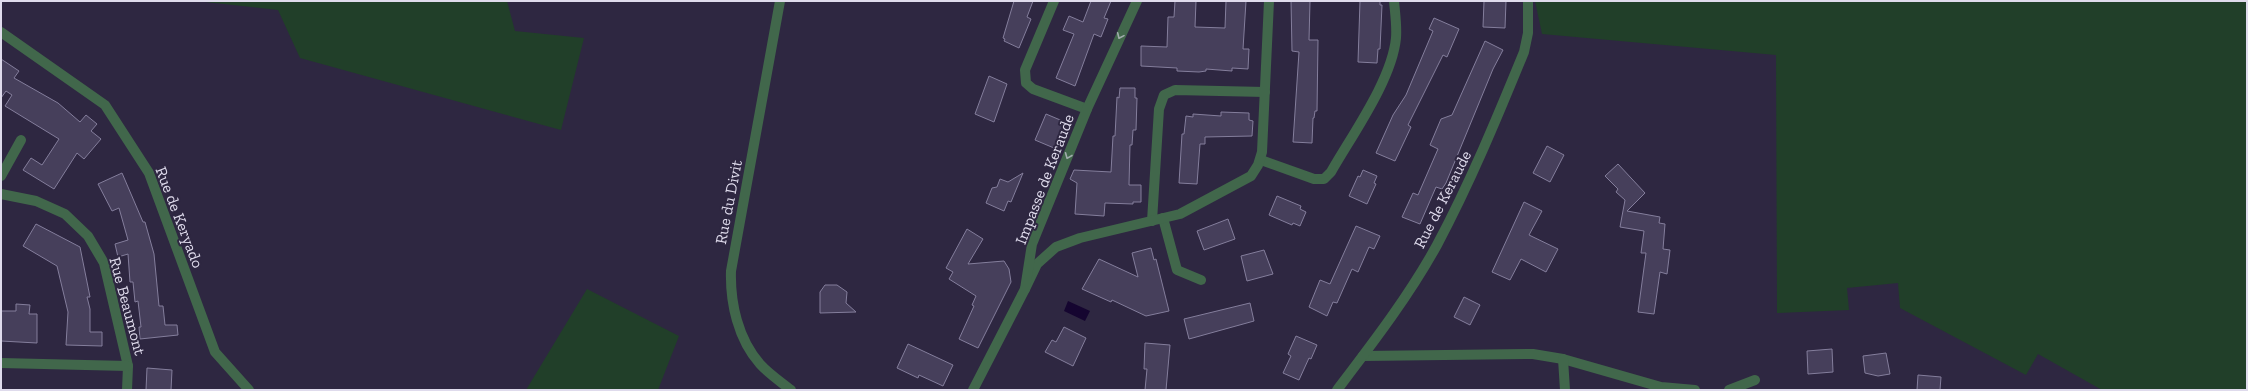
<svg xmlns="http://www.w3.org/2000/svg" width="2248" height="391" font-family="'Zilla Slab',serif">
	<rect width="100%" height="100%" fill="#2e2741"/>
	<g fill="#213f29">
		<polygon points="196,1 507,1 515,31 584,38 561,130 300,58 278,10"/>
		<polygon points="1535,1 2247,1 2247,390 2102,390 2038,354 2026,375 1900,308 1898,283 1847,288 1849,310 1777,313 1776,55 1542,34"/>
		<polygon points="587,289 679,336 658,390 526,390"/>
	</g>
	<polygon fill="#150530" points="1068,301 1090,311 1085,321 1064,311"/>
	<g fill="#463f5b" stroke="#847e9c">
		<polygon points="1014,1 1033,1 1027,17 1031,19 1019,48 1004,41 1005,39 1003,38"/>
		<polygon points="1091,1 1111,1 1104,18 1108,19 1101,37 1094,34 1075,86 1056,78 1074,34 1063,30 1069,16 1083,22"/>
		<polygon points="1175,1 1196,1 1195,27 1225,28 1226,1 1246,1 1243,49 1249,49 1248,69 1232,68 1232,71 1206,69 1206,71 1199,72 1177,71 1177,68 1141,66 1141,46 1167,47 1168,17 1174,17"/>
		<polygon points="1291,1 1310,1 1309,40 1318,40 1317,111 1315,111 1314,118 1313,118 1312,143 1293,142 1299,52 1292,51"/>
		<polygon points="1360,1 1380,1 1380,5 1382,5 1380,49 1378,49 1377,63 1358,62"/>
		<polygon points="1484,1 1506,1 1505,28 1483,27"/>
		<polygon points="1434,18 1459,29 1447,57 1443,55 1408,125 1411,127 1395,161 1376,153 1393,115 1406,95 1433,31 1429,29"/>
		<polygon points="1485,41 1503,50 1493,69 1446,183 1442,189 1436,187 1420,224 1402,217 1413,193 1418,195 1438,149 1430,145 1441,119 1452,115"/>
		<polygon points="1,59 19,71 14,78 58,103 80,122 86,115 97,124 91,131 101,139 84,159 77,153 54,189 23,170 31,158 42,165 59,139 5,106 12,95 6,91 1,98"/>
		<polygon points="989,76 1007,84 994,122 975,114"/>
		<polygon points="1120,88 1135,88 1135,98 1137,98 1136,130 1133,130 1132,145 1130,145 1129,185 1141,185 1141,202 1133,202 1133,204 1105,203 1104,216 1075,214 1077,183 1070,179 1074,170 1111,172 1113,136 1115,136 1117,97 1119,98"/>
		<polygon points="1221,112 1249,113 1249,120 1253,121 1252,136 1205,137 1205,144 1200,144 1197,184 1179,183 1182,134 1184,134 1186,116 1193,117 1193,114 1221,116"/>
		<polygon points="1046,114 1065,122 1054,148 1035,140"/>
		<polygon points="1547,146 1564,155 1550,182 1533,173"/>
		<polygon points="1618,164 1645,193 1627,211 1660,217 1659,223 1665,224 1663,249 1670,250 1667,274 1660,272 1654,314 1638,312 1646,253 1641,253 1644,231 1620,227 1625,200 1616,192 1618,189 1605,176"/>
		<polygon points="1363,170 1377,176 1374,183 1376,184 1367,204 1349,196 1358,176 1360,177"/>
		<polygon points="122,173 143,222 145,222 154,254 159,306 163,306 165,325 177,325 178,335 140,339 139,327 141,327 138,301 135,302 133,282 130,282 128,254 118,257 115,244 128,240 119,208 112,211 98,184"/>
		<polygon points="1023,173 1011,202 1008,201 1004,211 986,203 992,188 997,187 1000,179 1008,182"/>
		<polygon points="1277,196 1301,206 1300,209 1306,212 1300,226 1293,223 1292,225 1269,215"/>
		<polygon points="1524,202 1542,211 1529,235 1558,249 1546,272 1521,259 1510,280 1492,272"/>
		<polygon points="1228,219 1235,239 1204,250 1197,231"/>
		<polygon points="36,224 80,247 90,297 87,297 90,309 90,332 102,332 102,346 66,345 68,312 57,266 23,246"/>
		<polygon points="1356,226 1380,236 1374,249 1369,247 1358,272 1352,269 1337,303 1333,302 1327,316 1309,307 1320,280 1330,284"/>
		<polygon points="967,229 983,239 968,264 1004,261 1009,269 1011,282 978,348 959,339 974,306 972,305 976,296 949,279 953,272 946,268"/>
		<polygon points="1151,248 1154,260 1156,259 1169,311 1146,316 1112,300 1111,302 1082,289 1099,259 1138,277 1132,253"/>
		<polygon points="1264,250 1273,274 1247,281 1241,256"/>
		<polygon points="825,285 837,285 847,292 846,303 856,312 820,313 820,292"/>
		<polygon points="1464,297 1480,305 1470,325 1454,317"/>
		<polygon points="1250,303 1254,321 1189,339 1184,319"/>
		<polygon points="16,304 30,305 29,314 37,314 37,343 1,341 1,311 16,311"/>
		<polygon points="1064,327 1086,338 1073,366 1045,352 1052,340 1056,342"/>
		<polygon points="1296,336 1317,345 1311,359 1309,358 1299,380 1283,373 1291,356 1288,354"/>
		<polygon points="1145,343 1170,345 1166,390 1145,390 1147,369 1144,369"/>
		<polygon points="908,344 953,365 943,386 919,375 918,378 897,368"/>
		<polygon points="1832,349 1833,372 1808,374 1807,351"/>
		<polygon points="1886,353 1890,374 1878,376 1865,373 1863,356"/>
		<polygon points="147,368 172,370 171,390 146,390"/>
		<polygon points="1918,375 1941,377 1940,390 1917,390"/>
	</g>
	<g fill="none" stroke-linecap="round" stroke-linejoin="round">
		<g stroke="#41674b" stroke-width="10">
			<path d="M780 1 731 271C730 303 738 339 760 364 769 374 781 382 791 390"/>
			<polyline points="1054,1 1025,70 1026,83 1033,89 1087,109"/>
			<polyline points="1,32 105,105 149,173 215,352 249,390"/>
			<path d="M1261 160 1314 179H1324L1331 172C1352 135 1392 80 1396 38 1397 25 1395 13 1394 1"/>
			<polyline points="1,176 21,140"/>
			<polyline points="1,194 36,201 65,214 88,236 104,263 128,366 127,390"/>
			<polyline points="1163,218 1177,270 1201,280"/>
			<polyline points="1152,221 1159,109 1164,95 1175,90 1265,92"/>
			<polyline points="1025,289 1037,264 1056,247 1080,238 1180,214 1251,176 1258,165 1262,152 1269,1"/>
			<polyline points="1363,356 1533,354 1563,359 1661,387 1695,390"/>
			<polyline points="1563,359 1565,390"/>
			<polyline points="1,363 128,366"/>
			<polyline points="973,390 1025,289 1032,244 1087,109 1137,1"/>
			<path d="M1337 390C1372 344 1409 296 1437 245 1470 183 1497 118 1524 52L1528 33V1"/>
			<polyline points="1729,390 1755,380"/>
		</g>
	</g>
	<defs><path id="oneway-chevron" d="M-2-3.5L2.5 0L-2 3.5" fill="none" stroke-width="1.6" stroke-linecap="round" stroke-linejoin="round"/></defs>
	<g stroke="#a0adac">
		<use href="#oneway-chevron" transform="translate(1120 36) rotate(114)"/>
		<use href="#oneway-chevron" transform="translate(1068 156) rotate(112)"/>
	</g>
	<g text-anchor="middle" stroke-width="4" stroke-linejoin="round" paint-order="stroke">
		<g font-size="16" fill="#dfdbec" stroke="#2e2741">
			<text transform="translate(1044 179) rotate(-69)" y="6">Impasse de Keraude</text>
			<text transform="translate(1442 199) rotate(-63)" y="6">Rue de Keraude</text>
			<text transform="translate(728 202) rotate(-79)" y="6">Rue du Divit</text>
			<text transform="translate(180 217) rotate(69)" y="6">Rue de Keryado</text>
			<text transform="translate(128 306) rotate(75)" y="6">Rue Beaumont</text>
		</g>
	</g>
	<rect width="2248" height="391" fill="none" stroke="#dfdbec" stroke-width="4"/>
</svg>
